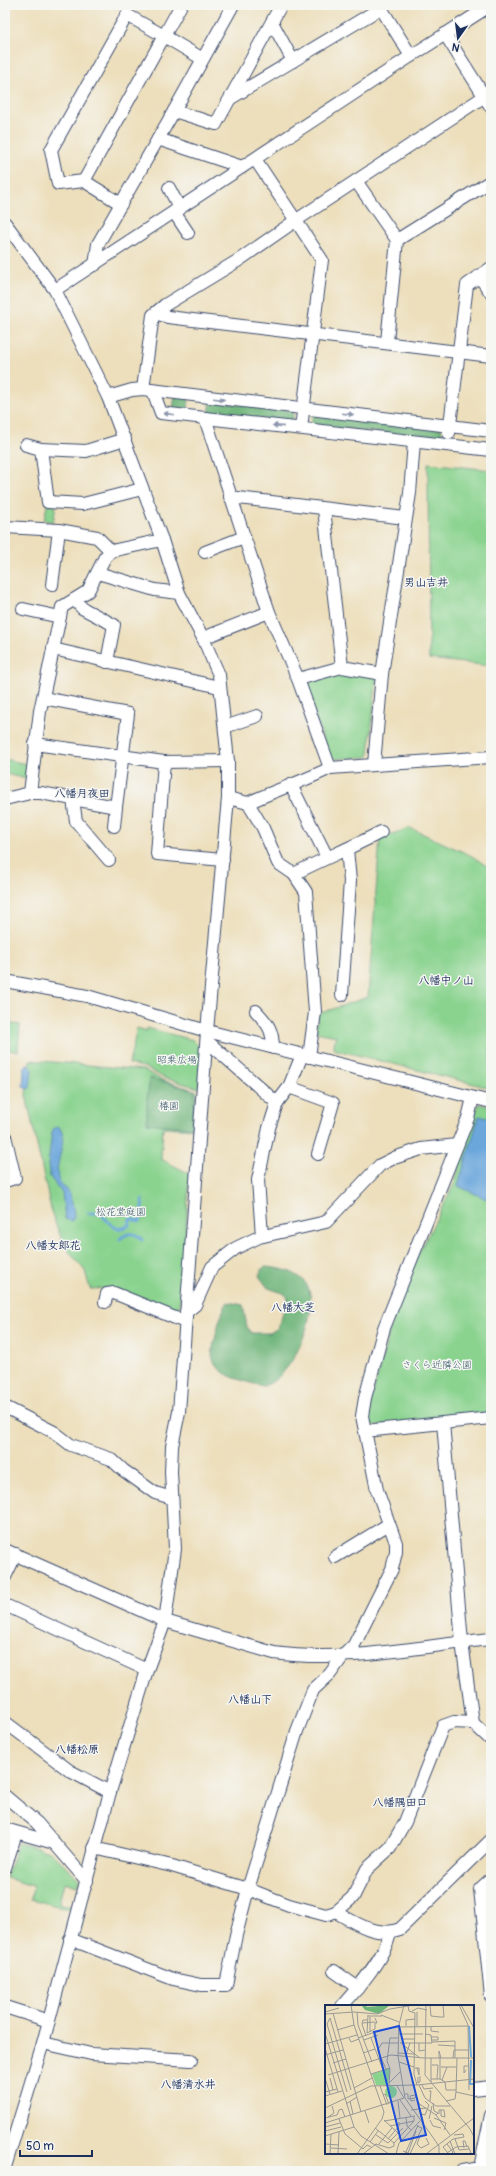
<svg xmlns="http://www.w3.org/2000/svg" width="496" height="2176" font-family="Pangolin,'Klee One',sans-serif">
	<rect width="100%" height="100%" fill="#f6f6f2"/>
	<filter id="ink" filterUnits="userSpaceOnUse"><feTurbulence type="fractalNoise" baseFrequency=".025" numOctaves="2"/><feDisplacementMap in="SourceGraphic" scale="8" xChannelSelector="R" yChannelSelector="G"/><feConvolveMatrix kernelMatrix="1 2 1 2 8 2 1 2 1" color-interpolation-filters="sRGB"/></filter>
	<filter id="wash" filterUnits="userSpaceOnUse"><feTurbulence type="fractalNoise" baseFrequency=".012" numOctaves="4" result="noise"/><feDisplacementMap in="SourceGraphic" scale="16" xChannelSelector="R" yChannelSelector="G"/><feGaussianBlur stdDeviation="0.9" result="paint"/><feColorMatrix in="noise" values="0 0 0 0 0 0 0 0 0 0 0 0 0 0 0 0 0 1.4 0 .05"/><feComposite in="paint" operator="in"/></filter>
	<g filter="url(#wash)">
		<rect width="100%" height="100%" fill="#eddfbc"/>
		<g fill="#8ad38f" stroke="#528176">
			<polygon points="428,463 491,470 491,666 429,659"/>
			<polygon points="47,505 56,506 53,522 44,520"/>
			<polygon points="341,668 377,673 369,754 367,757 335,759 329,756 305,688 307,681"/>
			<polygon points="5,759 30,765 27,779 5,774"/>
			<polygon points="410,828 472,856 491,869 490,1088 333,1049 336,1036 316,1032 318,1014 368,997 380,838"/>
			<polygon points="5,1023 20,1025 18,1051 5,1050"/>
			<polygon points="137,1028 147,1031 147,1028 193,1040 201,1048 199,1088 164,1078 144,1067 129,1064"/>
			<polygon points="30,1060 144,1070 162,1080 197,1091 194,1129 163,1127 161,1159 190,1174 179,1314 111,1288 90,1289 85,1271 64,1245 52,1214 26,1095"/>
			<polygon points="479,1104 491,1107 491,1413 373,1426 366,1419 401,1288 454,1184 475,1113"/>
			<polygon points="18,1843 50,1851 80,1880 78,1886 64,1882 59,1903 73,1907 72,1910 31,1899 33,1886 6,1878"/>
		</g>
		<g fill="#6fb57a" stroke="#45726c">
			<polygon points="175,396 189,398 188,410 173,408"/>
			<polygon points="211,401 294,411 292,423 209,413"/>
			<polygon points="313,413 441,428 442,432 440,440 311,425"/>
			<polygon points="150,1078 195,1091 192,1128 147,1123 147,1099"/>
			<path d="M265 1267C281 1268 303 1272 309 1290 318 1316 292 1379 263 1386 247 1382 215 1377 212 1355 212 1348 215 1341 216 1334 219 1322 221 1312 228 1302L243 1305 247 1327 251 1333H270L278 1328 288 1297 283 1293 268 1288 259 1276 262 1269Z"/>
		</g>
		<g fill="#6ca7dc" stroke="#446b9d">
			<polygon points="28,1064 32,1069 30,1088 26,1089 23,1086 24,1069"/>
			<polygon points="479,1116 491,1119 491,1201 458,1186"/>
			<path d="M59 1127C70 1141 52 1164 59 1181 61 1185 67 1188 69 1193 71 1200 77 1216 72 1221L65 1219 62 1193 50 1177 48 1165 52 1132 54 1128Z"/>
		</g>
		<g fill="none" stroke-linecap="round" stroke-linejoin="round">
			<g stroke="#6ca7dc" stroke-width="3">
				<path d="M88 1213H100C109 1221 116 1236 129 1225L130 1219 140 1221 143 1200"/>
				<path d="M120 1239C127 1232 137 1232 142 1240"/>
			</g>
		</g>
	</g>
	<g filter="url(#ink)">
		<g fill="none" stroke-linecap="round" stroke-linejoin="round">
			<g stroke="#3a496c" stroke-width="14">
				<g id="minor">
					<polyline points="272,22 293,61"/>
					<polyline points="445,34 491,107"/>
					<polyline points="231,98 381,8 411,56"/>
					<polyline points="174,111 233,5"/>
					<polyline points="158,139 242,167"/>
					<polyline points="255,159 322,260 301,428"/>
					<polyline points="84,181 164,36 201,58"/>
					<polyline points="356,181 397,240 387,342"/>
					<polyline points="169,188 180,209"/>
					<polyline points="121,204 84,181 58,184 51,150 127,15 164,36 181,5"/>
					<polyline points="174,212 188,233"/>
					<polyline points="5,223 55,290 108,397 162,540 179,593 203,638 219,675 228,761 228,798 207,1031 179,1412 172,1446 171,1472 175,1549 165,1621 147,1670 110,1792 43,2043 5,2167"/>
					<polyline points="397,240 491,181"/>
					<polyline points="95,265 98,244 174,111 216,124 281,5"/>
					<polyline points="479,276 491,293"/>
					<polyline points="55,290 411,56 491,5"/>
					<polyline points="156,313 168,317 491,356"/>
					<polyline points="143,389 153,315 165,305 239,260 295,221 491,92"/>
					<polyline points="153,391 161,413 491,450"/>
					<polyline points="108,397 132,390 143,389 491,431"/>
					<polyline points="205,418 269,612 298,679 330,768"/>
					<polyline points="449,433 467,285 491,268"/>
					<polyline points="26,445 41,449 48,502 83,504 142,489"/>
					<polyline points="41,449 86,451 125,439"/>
					<polyline points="230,497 405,518"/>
					<polyline points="324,509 342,667"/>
					<polyline points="5,527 59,530 97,537 111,551"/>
					<polyline points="205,552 244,537"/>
					<polyline points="98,573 155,590 179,593"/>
					<polyline points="52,585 59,530"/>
					<polyline points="75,600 82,608 114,625 107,662"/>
					<polyline points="23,609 60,617"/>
					<polyline points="203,638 269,612"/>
					<polyline points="53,649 219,687"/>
					<polyline points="298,679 342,667 382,674"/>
					<polyline points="225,727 257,716"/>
					<polyline points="35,744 164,762 157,854 223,860"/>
					<polyline points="164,762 228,761"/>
					<polyline points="374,764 382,674 410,493 414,442"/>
					<polyline points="291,785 327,857"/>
					<polyline points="30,793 41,793 116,807 128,714 43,698"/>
					<path d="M228 798 248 803C275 790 303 782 330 768L491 757"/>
					<polyline points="5,799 30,793 40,711 62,607 88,591 105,557 111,551 162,540"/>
					<polyline points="73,799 76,821 109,860"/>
					<polyline points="248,803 263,828 278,863 294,874 306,892 315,1012 309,1057"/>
					<polyline points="114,826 116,807"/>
					<path d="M294 874C323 859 353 847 381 832"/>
					<polyline points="5,981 87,996 207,1031 491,1102"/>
					<polyline points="342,995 350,881 347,849"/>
					<path d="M256 1011C268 1024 273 1030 273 1048"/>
					<polyline points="207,1041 277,1103"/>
					<polyline points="289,1087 333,1103 318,1154"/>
					<polyline points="5,1136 15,1178 5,1181"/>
					<polyline points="262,1236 258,1180 269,1128 277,1103 289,1087 302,1055"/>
					<polyline points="105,1302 107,1294 114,1293 185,1322"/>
					<polyline points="186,1312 195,1305 212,1267 236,1248 259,1237 326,1222 380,1165 394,1158 421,1149 457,1145"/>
					<polyline points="5,1407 54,1432 71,1445 111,1459 123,1470 155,1493 172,1498"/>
					<polyline points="443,1423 462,1642 473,1723 491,1740"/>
					<polyline points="365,1431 491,1418"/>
					<path d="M5 1550 165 1621 274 1653C346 1663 420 1646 491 1639"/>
					<polyline points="335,1557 389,1524"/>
					<polyline points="5,1577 16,1554"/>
					<polyline points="5,1605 147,1670"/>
					<polyline points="5,1722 70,1771 110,1792"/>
					<polyline points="5,1796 37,1823 87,1881"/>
					<polyline points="5,1829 54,1843"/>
					<path d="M94 1848 172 1866 248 1889 289 1905 326 1915 336 1912C355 1923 378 1938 400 1929L491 1840"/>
					<polyline points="5,1868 16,1833"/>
					<polyline points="491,1879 480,1889 491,1997"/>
					<polyline points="336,1912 353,1897 367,1869 390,1848 405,1822 443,1726 454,1722 473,1723"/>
					<polyline points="70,1939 173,1979 201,1985 226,1985 236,1935 248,1889 297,1731 313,1690 330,1674 343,1656 354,1645 392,1569 396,1552 396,1543 377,1490 362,1416 365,1398 384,1328 468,1118 473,1098"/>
					<polyline points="334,1971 358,1988"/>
					<path d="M342 2006C359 1987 385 1957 390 1933"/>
					<polyline points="5,2007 49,2021"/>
					<polyline points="43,2043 91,2054 191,2060"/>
					<polyline points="473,2089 491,2087"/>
					<polyline points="491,2115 480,2168 491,2163"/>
					<polyline points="462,2171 480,2168"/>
				</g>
			</g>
			<use href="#minor" stroke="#fff" stroke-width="12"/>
		</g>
		<defs><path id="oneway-solid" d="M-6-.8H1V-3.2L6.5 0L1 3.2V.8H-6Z"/></defs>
		<g fill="#8d97ae">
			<use href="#oneway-solid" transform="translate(219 399) rotate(7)"/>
			<use href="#oneway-solid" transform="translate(169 414) rotate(-173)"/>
			<use href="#oneway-solid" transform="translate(348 414) rotate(7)"/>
			<use href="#oneway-solid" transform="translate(278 426) rotate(-174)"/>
		</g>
	</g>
	<g text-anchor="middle" stroke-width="3" stroke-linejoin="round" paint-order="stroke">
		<g font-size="10" fill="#37586a" stroke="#f6f6f2">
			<text x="177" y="1063">昭乗広場</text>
			<text x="169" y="1109">椿園</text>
			<text x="121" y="1215">松花堂庭園</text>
			<text x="437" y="1368">さくら近隣公園</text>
		</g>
		<g font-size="11" font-weight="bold" fill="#1b2f5e" stroke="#f6f6f2">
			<text x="426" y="586">男山吉井</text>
			<text x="82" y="797">八幡月夜田</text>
			<text x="446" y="984">八幡中ノ山</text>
			<text x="53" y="1249">八幡女郎花</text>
			<text x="293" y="1311">八幡大芝</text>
			<text x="250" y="1703">八幡山下</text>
			<text x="77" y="1753">八幡松原</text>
			<text x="400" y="1806">八幡隅田口</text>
			<text x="188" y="2088">八幡清水井</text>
		</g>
	</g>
	<g transform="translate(325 2005)">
		<rect width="149" height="149" fill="#eddfbc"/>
		<path d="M65 63 63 80H51L47 69ZM60 87a6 6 0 1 1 12 0a6 6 0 1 1-12 0Z" fill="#8ad38f"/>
		<path d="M41 0 42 2 65 0 54 9 40 5 37 1Z" fill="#6fb57a"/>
		<path fill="none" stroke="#6ca7dc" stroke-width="2" d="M144 21 146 52M146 55 145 79H149"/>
		<path fill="none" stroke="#999996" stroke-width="1" d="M26 0 29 20 59 107 57 114 32 149M79 0 74 20 73 51 80 93 114 141V149M101 0 100 70 145 124 149 132M105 0 106 11 115 12H119L118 0M134 0 143 20 144 85M136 0 149 23M83 1 84 6 90 8 89 69 92 80M87 6 93 3 102 5M0 7 14 3M32 7 33 20 47 57M92 7V21M8 8 36 107M0 9 29 7 52 9 65 4 89 0M43 10 42 28 50 24V18H52L50 13M56 10 74 17M43 11H57M5 13 2 19 22 87M5 13 26 85M37 18 50 17M81 21V15L90 14M106 21V26L114 27M74 22 143 21M12 25 29 20M45 27V12M0 28 29 122 36 131 64 149M73 29H98M41 31 37 19 38 15H42M106 32H113V35H106M24 33 26 37 34 34M33 33 50 27 53 46 61 64M46 33 58 65M39 35 53 30M107 37 130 36V53M75 38H107L106 30 100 29M77 38 78 34H90M94 38V46L100 45M0 39 32 30M77 39 95 53M113 40 130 41M0 43 13 87M54 43 57 38H73M38 48 50 44M73 48 89 49M0 50 18 45M81 50 85 38M99 53H149M114 53V46L116 53M128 53 129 45H143M132 53 131 87 149 91M74 57 89 62M8 58 21 54M107 60H113L112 74M116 62H131M90 63H94V70L92 63M141 65 139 68V61H143M46 69 65 63M3 70 66 50 99 53M93 72V78L95 77V71M0 73 5 89M5 73 8 85M106 74H115L120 77M115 74V53M117 75 122 62M106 77V53M120 77 121 85H131M64 78 75 67M94 80 100 93 111 101H125M97 80 99 84 108 83M55 81 62 100M64 81 65 64 62 56 65 33H73M72 81 79 93M29 83 47 73M104 86H106L105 96M0 87 12 84M79 89H83V94L90 93 91 90 93 98 111 110M58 90 60 89 64 99M90 90 85 91 86 96 90 95M0 91 17 86M75 95 86 111M25 96 28 109M73 96 75 113M121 96 130 94 131 87M108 98 109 106 113 108 111 110 125 130M21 99 32 92M0 103 46 81 92 80 149 74M95 103 96 109 100 110 104 100 100 96M86 105 101 103M40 106 44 118M114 109V105H119L120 112 116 111V105M3 112 9 108 7 101M81 112 82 121 86 125M0 113 12 110 14 105 17 104 20 112M109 113 121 118 119 125M14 114 20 129 38 144 42 140 46 142M104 114 107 101M59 115 73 128M105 115 108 121 116 123M59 116 90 111M0 118 79 93M65 121 89 116M0 122 15 118M50 123 69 138M0 126 16 122M51 130 63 138 78 123M0 131 29 122M95 131 92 139 96 143 104 139 101 133M63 134 74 121V117M130 134 134 145 144 144M125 136 130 149M45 137 53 126M0 139 14 140M54 139 67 123M122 139 128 147 126 149M6 143 22 144M139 143 138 136H140L142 142M78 146 83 148 91 126M122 148 131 142 143 141 146 148 141 149M123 148 118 142 128 134 139 132 138 129 129 130M5 149 6 129M13 149 14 127M38 149 51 139 64 143 69 141V138L89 116V112M71 149 74 138 95 116M80 149 93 120M85 149 97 123 92 121M101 149 149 113"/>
		<path fill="#1d4ed8" fill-opacity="0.15" stroke="#1d4ed8" stroke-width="2" d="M74 21 101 130 76 136 49 27Z"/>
		<rect width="149" height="149" fill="none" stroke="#1b2f5e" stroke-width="2"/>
	</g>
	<rect width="496" height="2176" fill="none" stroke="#f6f6f2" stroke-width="20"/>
	<g transform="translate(458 38) rotate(194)" stroke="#f6f6f2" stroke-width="3" paint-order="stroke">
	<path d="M0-3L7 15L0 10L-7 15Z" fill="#1b2f5e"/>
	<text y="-6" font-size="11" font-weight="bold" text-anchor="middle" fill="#1b2f5e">N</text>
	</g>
	<path d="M20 2150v6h72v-6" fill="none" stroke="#1b2f5e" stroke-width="2"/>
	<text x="26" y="2150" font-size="12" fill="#1b2f5e" stroke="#f6f6f2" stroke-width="3" paint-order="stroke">50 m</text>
</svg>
